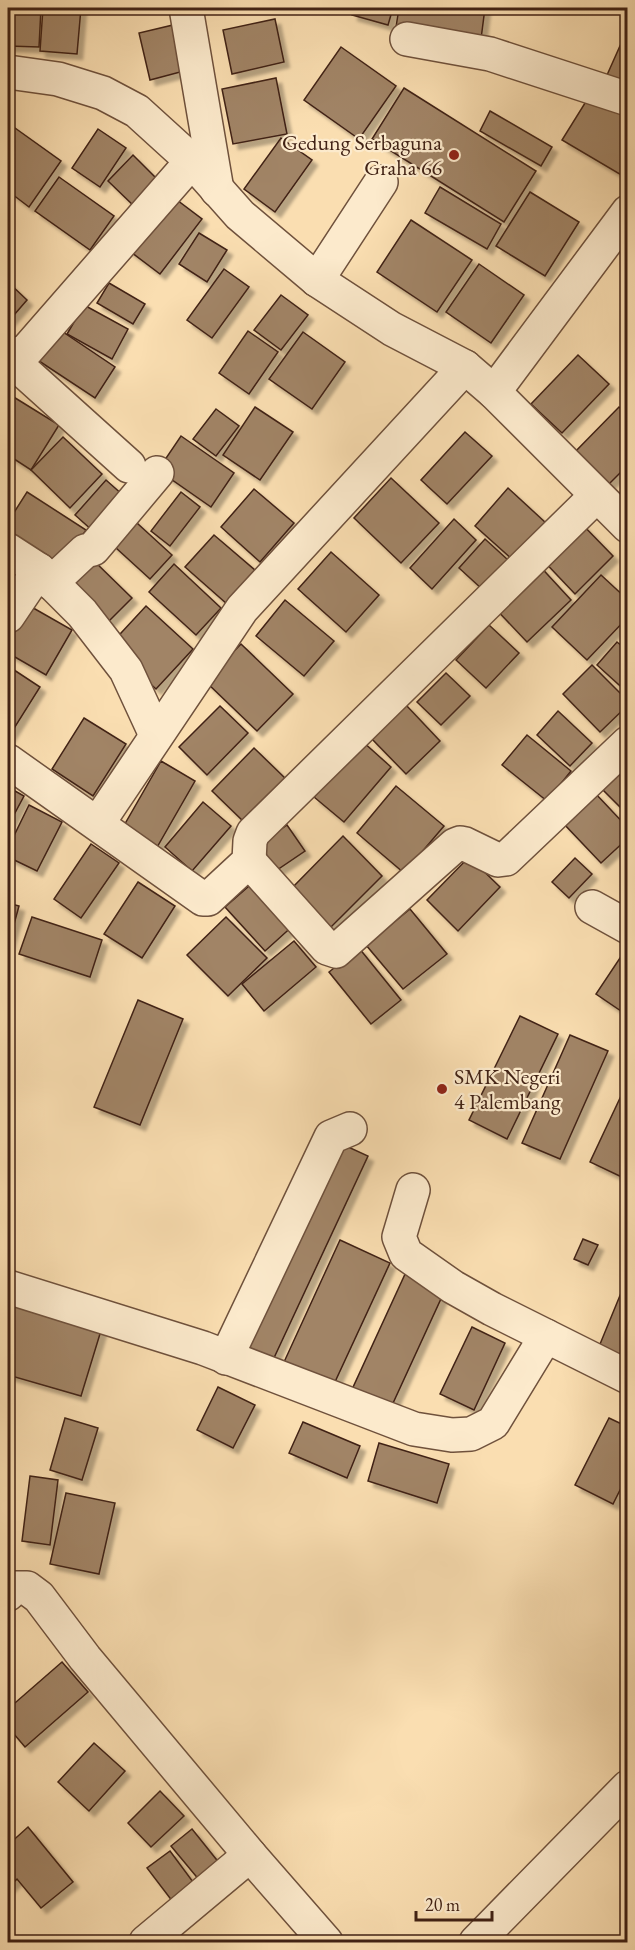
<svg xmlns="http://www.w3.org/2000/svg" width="635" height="1950" font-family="'EB Garamond',serif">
	<defs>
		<filter id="shadow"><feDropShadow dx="5.5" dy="5.5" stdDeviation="1.5" flood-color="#0004"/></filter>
	</defs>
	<rect width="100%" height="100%" fill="#fadeb1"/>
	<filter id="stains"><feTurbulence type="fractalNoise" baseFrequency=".00333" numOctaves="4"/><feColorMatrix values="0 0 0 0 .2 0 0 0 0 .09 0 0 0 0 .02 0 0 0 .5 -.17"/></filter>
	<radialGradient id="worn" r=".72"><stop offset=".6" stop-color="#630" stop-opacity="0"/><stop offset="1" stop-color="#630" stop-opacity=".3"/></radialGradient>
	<g fill="#a18466" stroke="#412215" stroke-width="1.5" filter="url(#shadow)">
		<polygon points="9,8 41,8 39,47 8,46"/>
		<polygon points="43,8 81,8 77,54 40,51"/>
		<polygon points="354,8 393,8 388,25 352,15"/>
		<polygon points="399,8 485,8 481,39 396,27"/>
		<polygon points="275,19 284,62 232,74 223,30"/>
		<polygon points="173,25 184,71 150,80 139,33"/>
		<polygon points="624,37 628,38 628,84 607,75"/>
		<polygon points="341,47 396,86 359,139 304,100"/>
		<polygon points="276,78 287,134 233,144 222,89"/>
		<polygon points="404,88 536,171 504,222 372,139"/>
		<polygon points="590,95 628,117 628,168 623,176 562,140"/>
		<polygon points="490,111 552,147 541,166 480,131"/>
		<polygon points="8,123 61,161 29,207 8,191"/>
		<polygon points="98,129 126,148 100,187 72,168"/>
		<polygon points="281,138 312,160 275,212 244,189"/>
		<polygon points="133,155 160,182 136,208 108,181"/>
		<polygon points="59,177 114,216 90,250 35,211"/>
		<polygon points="440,187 501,224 487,249 425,213"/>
		<polygon points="530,192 579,222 545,276 496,246"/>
		<polygon points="169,194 202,219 160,274 127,249"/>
		<polygon points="411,220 472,260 437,312 377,272"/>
		<polygon points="199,233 227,250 207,282 179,264"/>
		<polygon points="479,264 524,295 491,343 446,312"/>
		<polygon points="224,269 249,287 212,338 187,320"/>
		<polygon points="8,282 27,300 8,322"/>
		<polygon points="109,283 145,304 133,324 97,303"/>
		<polygon points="281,295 308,315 281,350 254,330"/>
		<polygon points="84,305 128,329 112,359 67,334"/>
		<polygon points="60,330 115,367 95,398 39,361"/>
		<polygon points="248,331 278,352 249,394 219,373"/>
		<polygon points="303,332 345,362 312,409 269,379"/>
		<polygon points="578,355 609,384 562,433 531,404"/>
		<polygon points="12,396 59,425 31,470 8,455 8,403"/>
		<polygon points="255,407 293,432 260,480 223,455"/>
		<polygon points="619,407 628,415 628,465 605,488 572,455"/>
		<polygon points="216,409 239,426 216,456 193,439"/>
		<polygon points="465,432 492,456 447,504 421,480"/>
		<polygon points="181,436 234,473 211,507 158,470"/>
		<polygon points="63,437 102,474 70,508 31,470"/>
		<polygon points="391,478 439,523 401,563 354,518"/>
		<polygon points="106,480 124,496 93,531 75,515"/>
		<polygon points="508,488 546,523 513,560 475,526"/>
		<polygon points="254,489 294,523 260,562 221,527"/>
		<polygon points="27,492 86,530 61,568 8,533 8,522"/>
		<polygon points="181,492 200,507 170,546 151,531"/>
		<polygon points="126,513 172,555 150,579 104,537"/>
		<polygon points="576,518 613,556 575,594 538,555"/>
		<polygon points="454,519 476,540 432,589 410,568"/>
		<polygon points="214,535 256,571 227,604 185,567"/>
		<polygon points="485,539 508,560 482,589 459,568"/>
		<polygon points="331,552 379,595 346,632 298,589"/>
		<polygon points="91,558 132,598 107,623 67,583"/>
		<polygon points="536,562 571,600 527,642 491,604"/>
		<polygon points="174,564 221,608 196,635 149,592"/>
		<polygon points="601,575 628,600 628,617 587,660 552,627"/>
		<polygon points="285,600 334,641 304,676 256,636"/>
		<polygon points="28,605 72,630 46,675 8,653 8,641"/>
		<polygon points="146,606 193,649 156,689 109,646"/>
		<polygon points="489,625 519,653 486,688 456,660"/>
		<polygon points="617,642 628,651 628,693 597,665"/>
		<polygon points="241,644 293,694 257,731 205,681"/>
		<polygon points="592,665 628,701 628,705 600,732 563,694"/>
		<polygon points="8,666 40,687 8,738"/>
		<polygon points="446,673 470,696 441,725 417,702"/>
		<polygon points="406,705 440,741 406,774 371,738"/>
		<polygon points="220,706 248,733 207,775 179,747"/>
		<polygon points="558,711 592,743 570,766 537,735"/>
		<polygon points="84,718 126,744 93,796 52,769"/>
		<polygon points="527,735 571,771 547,801 502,765"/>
		<polygon points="362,741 391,767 344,822 314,797"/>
		<polygon points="254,748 287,780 245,823 212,791"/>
		<polygon points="161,761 195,781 156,849 122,829"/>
		<polygon points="628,762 628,815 601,788"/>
		<polygon points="396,786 444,826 404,873 357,833"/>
		<polygon points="8,787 24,796 8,826"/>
		<polygon points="595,793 628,828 628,838 601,863 563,823"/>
		<polygon points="203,802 231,826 192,871 165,847"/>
		<polygon points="29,805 62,822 37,871 8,857 8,848"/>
		<polygon points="287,825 305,851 277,870 259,845"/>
		<polygon points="343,836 382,876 330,928 291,889"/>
		<polygon points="91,844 119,863 81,918 54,899"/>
		<polygon points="469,857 500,887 458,931 427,900"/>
		<polygon points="575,858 592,874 569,898 552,882"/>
		<polygon points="257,879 296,923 265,951 225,907"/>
		<polygon points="138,882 175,906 142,958 104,934"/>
		<polygon points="8,903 19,906 8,946"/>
		<polygon points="410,909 447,954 403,989 366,945"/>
		<polygon points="32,917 102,940 90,977 19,954"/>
		<polygon points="226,917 267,958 228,996 187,955"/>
		<polygon points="294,941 316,967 264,1011 242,984"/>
		<polygon points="628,946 628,1001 621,1011 596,994"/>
		<polygon points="359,948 401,1000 371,1024 329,972"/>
		<polygon points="138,1000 183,1019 140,1125 94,1107"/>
		<polygon points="520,1016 558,1034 507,1139 469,1120"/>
		<polygon points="570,1035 608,1051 560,1159 522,1143"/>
		<polygon points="628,1081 628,1177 626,1179 590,1162"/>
		<polygon points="333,1140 368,1156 273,1360 239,1344"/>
		<polygon points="583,1239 598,1245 588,1265 574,1259"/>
		<polygon points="340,1240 390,1263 334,1384 284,1362"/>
		<polygon points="406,1272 445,1290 388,1414 349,1396"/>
		<polygon points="628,1276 628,1361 598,1349"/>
		<polygon points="8,1296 103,1324 81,1396 8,1375"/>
		<polygon points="472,1327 505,1343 474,1410 440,1394"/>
		<polygon points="218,1387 255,1405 233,1448 197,1430"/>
		<polygon points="65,1418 98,1428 82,1480 50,1470"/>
		<polygon points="609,1418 628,1427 628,1474 613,1504 575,1485"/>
		<polygon points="303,1422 360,1446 347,1478 289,1453"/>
		<polygon points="379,1443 449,1464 437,1503 368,1481"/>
		<polygon points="30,1476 58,1480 50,1545 22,1541"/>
		<polygon points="66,1493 115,1503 99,1574 50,1564"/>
		<polygon points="62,1662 88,1692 25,1747 8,1727 8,1709"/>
		<polygon points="94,1743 125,1771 89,1811 58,1782"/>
		<polygon points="160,1791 184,1816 151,1847 128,1823"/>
		<polygon points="28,1827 73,1882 41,1908 17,1879 8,1888 8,1845"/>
		<polygon points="192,1829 220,1864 200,1881 171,1846"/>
		<polygon points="170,1851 199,1890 176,1906 147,1868"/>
	</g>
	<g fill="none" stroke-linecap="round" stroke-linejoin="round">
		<g stroke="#6f513c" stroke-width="36">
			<g id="minor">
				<polyline points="186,8 217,190"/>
				<polyline points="407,39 490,54 628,99"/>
				<polyline points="8,72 58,79 103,93 137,111 192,161 240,215 317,280 392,329 465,367 494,392 628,526"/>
				<polyline points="317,280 381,182"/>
				<polyline points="8,358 26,351 192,161"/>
				<polyline points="9,358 129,466"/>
				<polyline points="494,392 628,212"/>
				<polyline points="8,550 39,570 82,613 126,670 156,735"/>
				<polyline points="51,583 85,551 93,549 99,542 157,473"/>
				<polyline points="8,616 39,570"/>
				<polyline points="8,761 203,899 208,899 249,861 250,841 253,833 596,496"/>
				<polyline points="98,823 242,609 465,367"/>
				<polyline points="249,861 327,948 336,951 455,845 460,843 465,844 498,860 506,859 628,743"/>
				<polyline points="592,907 628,927"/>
				<polyline points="413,1190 399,1237 406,1254 453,1287 492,1309 628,1377"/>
				<polyline points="8,1287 203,1348 414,1429 452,1435 471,1434 493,1423 546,1336"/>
				<polyline points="226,1358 331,1137 350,1129"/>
				<polyline points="8,1594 14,1588 27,1588 39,1597 85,1658 250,1855 326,1942"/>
				<polyline points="146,1942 250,1855"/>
				<polyline points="476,1942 628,1787"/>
			</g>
		</g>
		<use href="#minor" stroke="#fceacc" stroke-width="33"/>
	</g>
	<g fill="#8f2418" stroke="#fceacc" stroke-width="2">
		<circle cx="454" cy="155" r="6"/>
		<circle cx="442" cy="1089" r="6"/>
	</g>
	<g text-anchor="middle" stroke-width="4.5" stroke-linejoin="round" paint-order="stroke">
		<g font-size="22" fill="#412215" stroke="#fceacc" text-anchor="end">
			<text x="442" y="150">Gedung Serbaguna<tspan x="442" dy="25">Graha 66</tspan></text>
			<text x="454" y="1084" text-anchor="start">SMK Negeri<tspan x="454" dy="25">4 Palembang</tspan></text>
		</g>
	</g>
	<rect width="635" height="1950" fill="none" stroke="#fadeb1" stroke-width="30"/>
	<rect x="9" y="9" width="617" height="1932" fill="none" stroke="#412215" stroke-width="3"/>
	<rect x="15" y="15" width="605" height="1920" fill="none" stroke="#412215" stroke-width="1.5"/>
	<path d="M416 1911v9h76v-9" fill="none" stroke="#412215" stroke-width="3"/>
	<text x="425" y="1911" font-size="18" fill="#412215" stroke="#fceacc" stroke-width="4.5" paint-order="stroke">20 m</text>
	<rect width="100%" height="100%" filter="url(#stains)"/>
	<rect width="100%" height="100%" fill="url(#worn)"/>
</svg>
